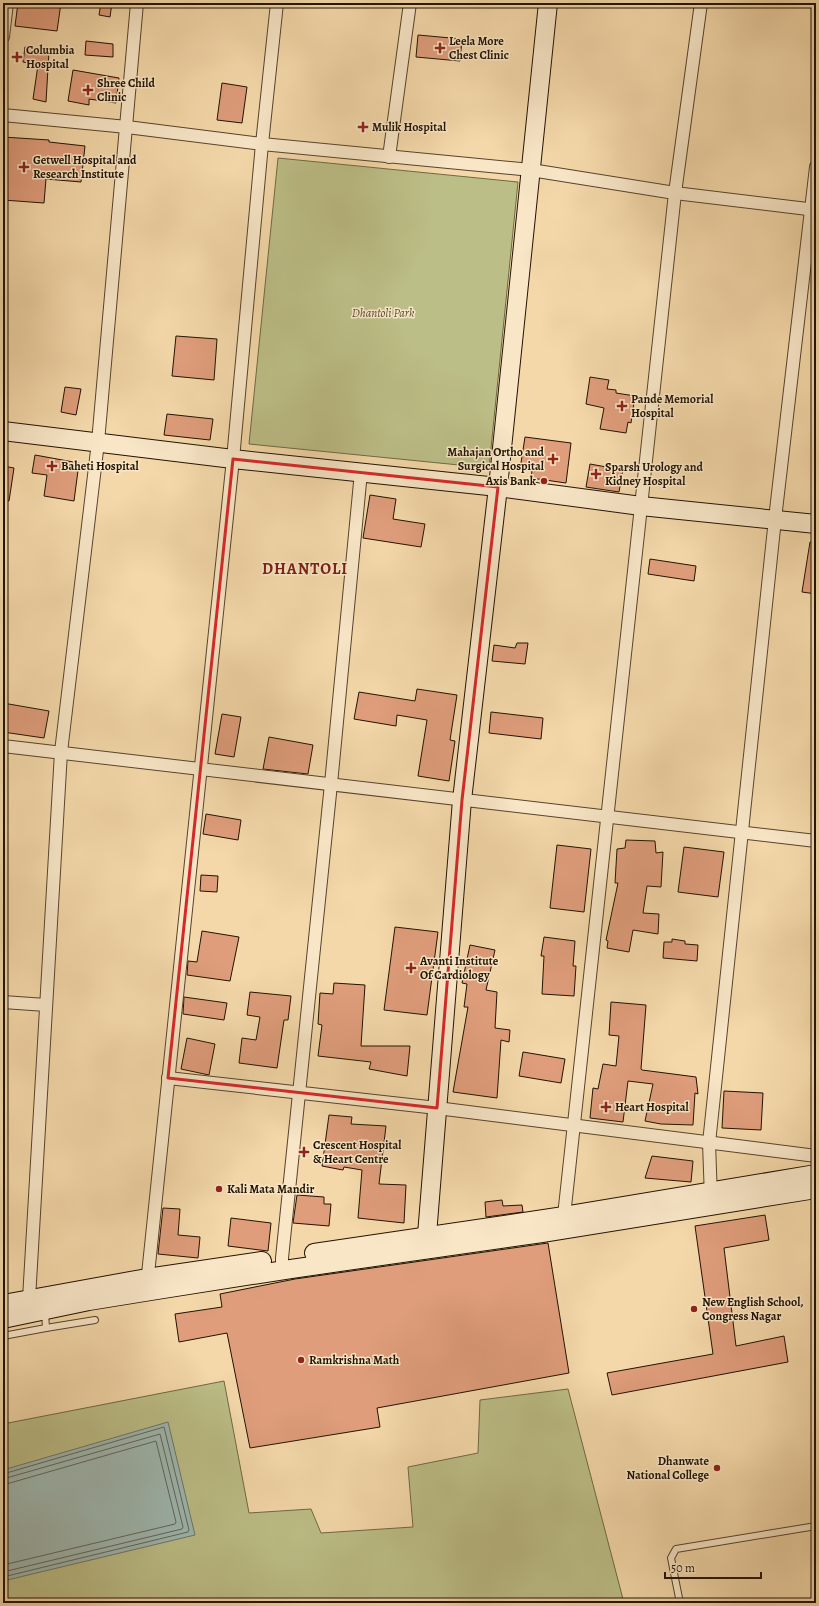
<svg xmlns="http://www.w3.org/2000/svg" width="819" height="1606" font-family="Alegreya,serif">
	<rect width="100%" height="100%" fill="#f4d8a9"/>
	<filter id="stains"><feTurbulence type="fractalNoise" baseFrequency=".005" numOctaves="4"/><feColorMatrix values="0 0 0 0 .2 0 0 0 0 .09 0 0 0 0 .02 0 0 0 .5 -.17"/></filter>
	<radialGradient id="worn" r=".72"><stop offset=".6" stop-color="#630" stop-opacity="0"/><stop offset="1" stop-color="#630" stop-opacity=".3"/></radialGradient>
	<g fill="#bcbe87" stroke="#6f6844">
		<polygon points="278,158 518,182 489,468 249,444"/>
		<polygon points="224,1381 249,1513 311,1509 321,1533 413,1527 408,1467 478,1453 480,1400 568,1389 624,1603 3,1603 3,1424"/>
	</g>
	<polygon fill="#9eb8b1" stroke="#6c766b" points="168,1422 195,1535 3,1581 3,1470"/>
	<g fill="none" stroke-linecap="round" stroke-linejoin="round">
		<g stroke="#60665a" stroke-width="1">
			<polyline points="3,1474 164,1427 189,1530 188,1532 3,1577"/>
			<polyline points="3,1479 160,1434 183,1527 182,1529 3,1572"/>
			<polyline points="3,1485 156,1441 176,1522 175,1524 3,1565"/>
		</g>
	</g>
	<g fill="#df9d7b" stroke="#221302">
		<polygon points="18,3 61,3 57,31 15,26"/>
		<polygon points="101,3 112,3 110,17 99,15"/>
		<polygon points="418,35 462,39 460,61 416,57"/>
		<polygon points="86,41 113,44 113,57 85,55"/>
		<polygon points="25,47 49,51 46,102 33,99 38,65 23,62"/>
		<polygon points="73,70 119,78 116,103 89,99 89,105 68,101"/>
		<polygon points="222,83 247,87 242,123 217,120"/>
		<polygon points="3,137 49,140 49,142 85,146 81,182 46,179 44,203 3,200"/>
		<polygon points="176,336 217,339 214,380 172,376"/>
		<polygon points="590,377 609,380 607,389 616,390 616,393 635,396 631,423 628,422 626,433 600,429 604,408 586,404"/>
		<polygon points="65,387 81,389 76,415 61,412"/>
		<polygon points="167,414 213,419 210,440 164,435"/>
		<polygon points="525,437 571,443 566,483 531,478 532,471 520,469"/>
		<polygon points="35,455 79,463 74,501 44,496 47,475 32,473"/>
		<polygon points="590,464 623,470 619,492 586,487"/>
		<polygon points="3,466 14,468 9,501 3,500"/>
		<polygon points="370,495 396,499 393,519 425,524 421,547 363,538"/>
		<polygon points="810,542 816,542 816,594 802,592"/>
		<polygon points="650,559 696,566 694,581 648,574"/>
		<polygon points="517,643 528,643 525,664 492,661 494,645 515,648"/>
		<polygon points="417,689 457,695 450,740 455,741 449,781 418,776 427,720 397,715 396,726 354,719 359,692 415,701"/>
		<polygon points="3,703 49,711 44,738 3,732"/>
		<polygon points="491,712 543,718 541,739 489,733"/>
		<polygon points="222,714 241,717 234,757 215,754"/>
		<polygon points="269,737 313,745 308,774 263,769"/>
		<polygon points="206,814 241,820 238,840 203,834"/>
		<polygon points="626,840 655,841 656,853 663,852 661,887 647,886 643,913 659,914 658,934 633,930 629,952 607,948 608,941 606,940 618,883 615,883 617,849 625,848"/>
		<polygon points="557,845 591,849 584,912 550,908"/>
		<polygon points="684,847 724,852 718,897 678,892"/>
		<polygon points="201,875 218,876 217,892 200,891"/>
		<polygon points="395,927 438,932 427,1015 384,1010"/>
		<polygon points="202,931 239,937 230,981 187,975 188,961 197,962"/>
		<polygon points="544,937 575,941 573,966 576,966 574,996 542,994 544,956 541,956"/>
		<polygon points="672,939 685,941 685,944 698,945 697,961 663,958 664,942 672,942"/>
		<polygon points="470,945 495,950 486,990 497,992 495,1028 510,1030 509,1042 501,1040 497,1098 453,1092 468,1007 464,1007 467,984 462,983"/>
		<polygon points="334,983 365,985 361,1046 410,1046 407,1076 369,1069 371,1062 318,1056 322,1025 318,1024 320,993 333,994"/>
		<polygon points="250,992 291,996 288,1020 284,1020 277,1068 239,1063 242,1038 256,1040 260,1017 247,1015"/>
		<polygon points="184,997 227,1003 224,1020 183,1014"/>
		<polygon points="611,1002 646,1005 641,1069 642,1070 696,1077 698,1094 695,1093 693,1125 661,1124 645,1121 653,1084 628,1081 623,1122 590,1118 593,1088 598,1089 603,1064 616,1066 619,1036 609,1035"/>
		<polygon points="187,1038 215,1044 209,1075 181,1069"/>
		<polygon points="523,1052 565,1059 561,1083 519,1076"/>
		<polygon points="724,1091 763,1093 761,1130 722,1128"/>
		<polygon points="329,1115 352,1117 351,1124 386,1126 379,1184 406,1185 404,1223 358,1218 362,1170 344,1167 343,1170 322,1166"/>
		<polygon points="652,1156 693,1161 691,1182 645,1178"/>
		<polygon points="297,1195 324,1197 324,1204 331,1204 329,1226 293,1223"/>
		<polygon points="502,1200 503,1206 522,1205 523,1212 486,1217 485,1202"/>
		<polygon points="163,1208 180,1209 178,1235 200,1237 198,1258 158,1254"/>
		<polygon points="765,1215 769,1240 724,1248 736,1346 784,1336 788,1362 612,1395 607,1373 713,1354 695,1226"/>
		<polygon points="231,1218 271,1223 268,1251 228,1246"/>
		<polygon points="548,1243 569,1373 377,1408 380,1427 250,1448 227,1333 179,1342 175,1314 222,1307 220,1294 295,1279"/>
	</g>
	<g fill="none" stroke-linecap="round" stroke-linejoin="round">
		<g stroke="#56442c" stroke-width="8">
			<g id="lane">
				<polyline points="46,1328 95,1320"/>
				<polyline points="3,1336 46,1328 45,1312"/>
				<polyline points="680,1603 671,1558 676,1549 816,1526"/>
			</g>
		</g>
		<g stroke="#56442c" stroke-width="14">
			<g id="street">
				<polyline points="3,37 7,3"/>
				<polyline points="3,115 127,127 262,144 531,170 675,193 816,210"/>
				<polyline points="389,157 410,3"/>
				<polyline points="3,746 816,841"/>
				<polyline points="3,1002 46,1005"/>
				<polyline points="168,1078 437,1108 816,1156"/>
				<polyline points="711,1198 709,1143 775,519 816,167"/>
				<polyline points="564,1216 675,193 701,3"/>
				<polyline points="282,1270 282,1258 331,784 361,472"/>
				<polyline points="147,1284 233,459 262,144 277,3"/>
				<polyline points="29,1299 61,752 98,442 137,3"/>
			</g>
		</g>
		<g stroke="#221302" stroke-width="20">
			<g id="secondary">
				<polyline points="3,431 233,459 498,487 641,506 816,524"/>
				<polyline points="428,1249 427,1235 462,800 498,487 548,3"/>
				<polyline points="314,1253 564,1216 816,1174"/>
				<polyline points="3,1304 147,1278 262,1261"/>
				<polyline points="3,1319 89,1301 157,1290 291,1269 542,1233 816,1189"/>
			</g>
		</g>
		<use href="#lane" stroke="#f8e6c7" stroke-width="6"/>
		<use href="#street" stroke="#f8e6c7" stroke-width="12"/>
		<use href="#secondary" stroke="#f8e6c7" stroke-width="18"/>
	</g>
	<path fill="none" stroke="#d62828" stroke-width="3" stroke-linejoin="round" d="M233 459 498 487 462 800 437 1108 168 1078Z"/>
	<g fill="#8f2418" stroke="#f8e6c7" stroke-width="1.5">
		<path d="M438 42h4v4h4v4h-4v4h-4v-4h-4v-4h4z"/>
		<path d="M15 51h4v4h4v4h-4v4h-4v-4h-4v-4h4z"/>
		<path d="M86 84h4v4h4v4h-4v4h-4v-4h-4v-4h4z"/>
		<path d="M361 121h4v4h4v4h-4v4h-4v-4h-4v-4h4z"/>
		<path d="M22 161h4v4h4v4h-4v4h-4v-4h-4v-4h4z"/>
		<path d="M620 400h4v4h4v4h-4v4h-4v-4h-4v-4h4z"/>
		<path d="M551 453h4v4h4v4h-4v4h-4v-4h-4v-4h4z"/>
		<path d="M50 460h4v4h4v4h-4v4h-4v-4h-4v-4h4z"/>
		<path d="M594 468h4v4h4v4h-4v4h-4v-4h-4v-4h4z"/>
		<circle cx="544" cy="481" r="4"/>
		<path d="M409 962h4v4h4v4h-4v4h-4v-4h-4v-4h4z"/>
		<path d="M604 1101h4v4h4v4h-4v4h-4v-4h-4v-4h4z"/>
		<path d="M302 1146h4v4h4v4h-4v4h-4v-4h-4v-4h4z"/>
		<circle cx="219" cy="1189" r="4"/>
		<circle cx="694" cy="1309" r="4"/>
		<circle cx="301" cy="1360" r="4"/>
		<circle cx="717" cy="1468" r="4"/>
	</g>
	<g text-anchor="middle" stroke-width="3" stroke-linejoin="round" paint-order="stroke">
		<g font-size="12" font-weight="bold" fill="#221302" stroke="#f8e6c7" text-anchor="start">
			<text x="449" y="45">Leela More<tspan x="449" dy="14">Chest Clinic</tspan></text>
			<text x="26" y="54">Columbia<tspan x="26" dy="14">Hospital</tspan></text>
			<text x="97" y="87">Shree Child<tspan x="97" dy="14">Clinic</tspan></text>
			<text x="372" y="131">Mulik Hospital</text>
			<text x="33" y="164">Getwell Hospital and<tspan x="33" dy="14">Research Institute</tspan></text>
			<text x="631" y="403">Pande Memorial<tspan x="631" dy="14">Hospital</tspan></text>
			<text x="544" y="456" text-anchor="end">Mahajan Ortho and<tspan x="544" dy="14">Surgical Hospital</tspan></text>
			<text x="61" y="470">Baheti Hospital</text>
			<text x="605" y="471">Sparsh Urology and<tspan x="605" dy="14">Kidney Hospital</tspan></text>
			<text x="536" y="485" text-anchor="end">Axis Bank</text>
			<text x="420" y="965">Avanti Institute<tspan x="420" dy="14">Of Cardiology</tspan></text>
			<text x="615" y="1111">Heart Hospital</text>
			<text x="313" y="1149">Crescent Hospital<tspan x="313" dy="14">&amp; Heart Centre</tspan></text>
			<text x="227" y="1193">Kali Mata Mandir</text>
			<text x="702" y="1306">New English School,<tspan x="702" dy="14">Congress Nagar</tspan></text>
			<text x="309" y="1364">Ramkrishna Math</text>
			<text x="709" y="1465" text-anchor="end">Dhanwate<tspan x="709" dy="14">National College</tspan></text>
		</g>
		<g font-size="12" font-style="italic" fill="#584f31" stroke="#f8e6c7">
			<text x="383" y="317">Dhantoli Park</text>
		</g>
		<g font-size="16" font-weight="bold" letter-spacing="1" fill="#7a1f14" stroke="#f8e6c7">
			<text x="305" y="574">DHANTOLI</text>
		</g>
	</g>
	<rect width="819" height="1606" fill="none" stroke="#f4d8a9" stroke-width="16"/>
	<rect x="4" y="4" width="811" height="1598" fill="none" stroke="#221302" stroke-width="2"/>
	<rect x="8" y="8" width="803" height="1590" fill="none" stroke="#221302"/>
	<path d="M665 1572v6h96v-6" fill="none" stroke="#221302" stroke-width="2"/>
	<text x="671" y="1572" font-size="12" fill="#221302" stroke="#f8e6c7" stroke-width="3" paint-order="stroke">50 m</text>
	<rect width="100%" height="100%" filter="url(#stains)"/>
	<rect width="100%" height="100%" fill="url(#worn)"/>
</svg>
